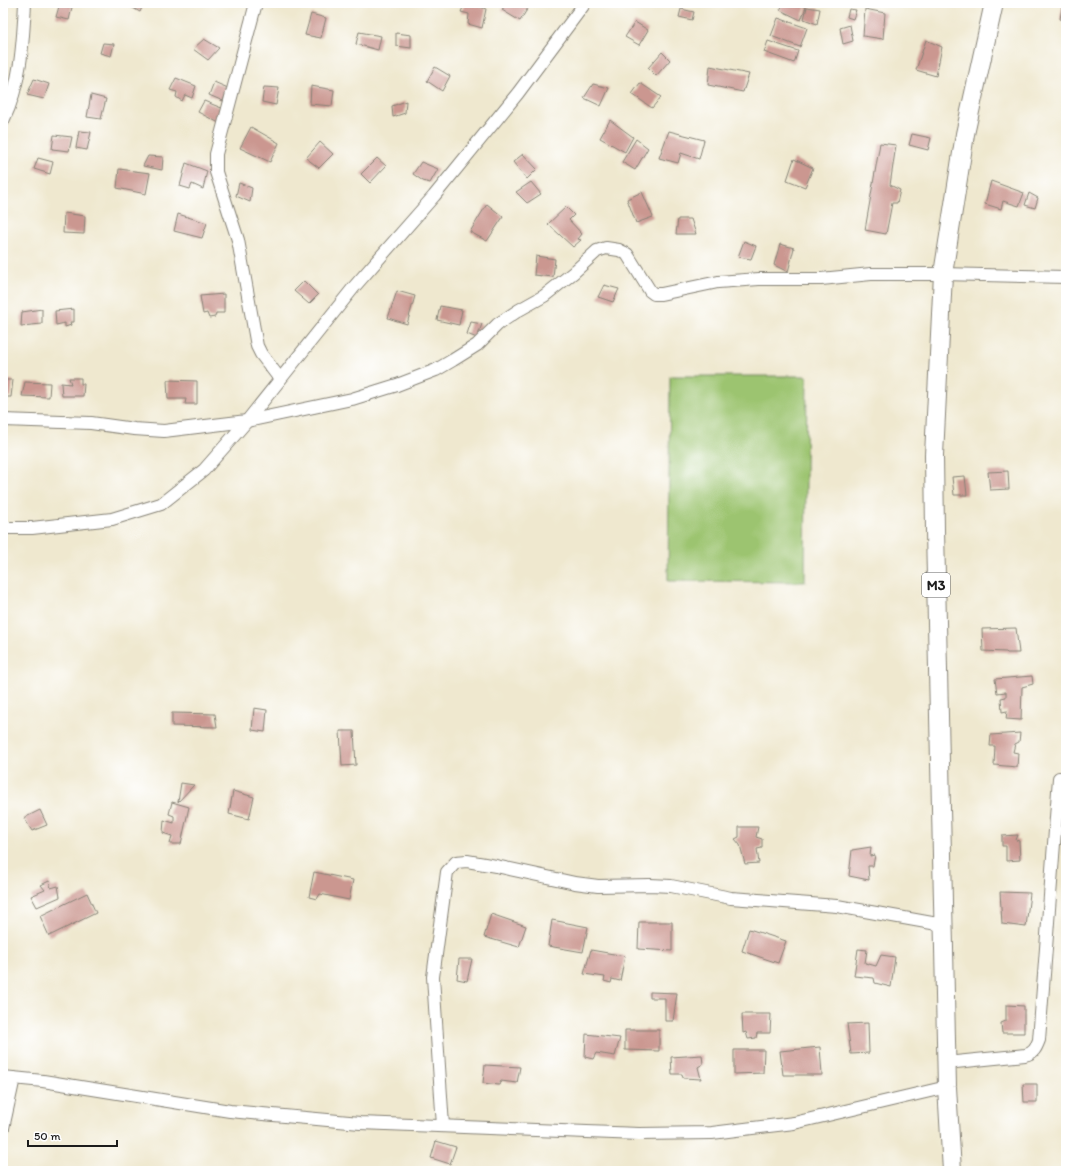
<svg xmlns="http://www.w3.org/2000/svg" width="1069" height="1174" font-family="Itim,sans-serif">
	<rect width="100%" height="100%" fill="#fff"/>
	<filter id="ink" filterUnits="userSpaceOnUse"><feTurbulence type="fractalNoise" baseFrequency=".025" numOctaves="2"/><feDisplacementMap in="SourceGraphic" scale="8" xChannelSelector="R" yChannelSelector="G"/><feConvolveMatrix kernelMatrix="1 2 1 2 8 2 1 2 1" color-interpolation-filters="sRGB"/></filter>
	<filter id="wash" filterUnits="userSpaceOnUse"><feTurbulence type="fractalNoise" baseFrequency=".012" numOctaves="4" result="noise"/><feDisplacementMap in="SourceGraphic" scale="16" xChannelSelector="R" yChannelSelector="G"/><feGaussianBlur stdDeviation="0.9" result="paint"/><feColorMatrix in="noise" values="0 0 0 0 0 0 0 0 0 0 0 0 0 0 0 0 0 1.4 0 .05"/><feComposite in="paint" operator="in"/></filter>
	<g filter="url(#wash)">
		<rect width="100%" height="100%" fill="#efe8cf"/>
		<polygon fill="#9cc470" stroke="#5c7046" points="670,376 807,376 805,582 668,581"/>
		<g id="blocks">
			<g fill="#cb9790">
				<polygon points="60,3 73,3 69,20 56,17"/>
				<polygon points="124,3 144,3 140,12"/>
				<polygon points="465,3 469,3 486,9 482,28 468,24 469,14 461,12"/>
				<polygon points="506,3 531,3 520,21 502,10"/>
				<polygon points="784,3 795,3 806,7 801,20 780,10"/>
				<polygon points="1063,3 1066,3 1066,21 1060,19"/>
				<polygon points="807,7 820,9 817,24 804,19"/>
				<polygon points="681,9 694,12 692,20 679,17"/>
				<polygon points="849,9 856,10 853,19 847,17"/>
				<polygon points="865,9 885,13 883,39 863,36"/>
				<polygon points="311,14 326,18 321,38 305,35"/>
				<polygon points="778,18 807,28 800,47 771,36"/>
				<polygon points="635,22 648,30 639,45 625,37"/>
				<polygon points="850,25 853,41 843,44 840,28"/>
				<polygon points="359,32 381,36 378,50 356,44"/>
				<polygon points="396,33 411,35 411,48 396,46"/>
				<polygon points="204,39 219,48 208,60 193,49"/>
				<polygon points="926,40 942,47 936,76 916,70"/>
				<polygon points="768,41 798,51 794,63 764,52"/>
				<polygon points="103,43 114,44 111,56 100,53"/>
				<polygon points="662,52 670,60 656,76 648,68"/>
				<polygon points="710,66 749,74 743,92 708,85"/>
				<polygon points="435,67 450,76 442,91 427,81"/>
				<polygon points="176,78 196,86 192,98 185,95 182,101 176,97 177,92 170,90"/>
				<polygon points="34,79 49,84 44,99 27,95"/>
				<polygon points="214,82 228,88 223,101 209,95"/>
				<polygon points="640,83 661,97 652,108 632,94"/>
				<polygon points="593,84 609,88 601,106 584,98"/>
				<polygon points="311,86 334,90 332,106 310,104"/>
				<polygon points="264,87 279,88 276,105 262,102"/>
				<polygon points="91,95 106,99 101,119 87,117"/>
				<polygon points="204,101 224,109 219,123 198,112"/>
				<polygon points="406,101 405,113 393,117 392,106"/>
				<polygon points="610,120 633,137 625,152 600,138"/>
				<polygon points="251,127 279,143 270,162 240,148"/>
				<polygon points="79,131 91,132 87,150 76,148"/>
				<polygon points="669,131 704,140 699,159 681,153 678,163 659,158"/>
				<polygon points="912,134 931,138 928,150 909,145"/>
				<polygon points="54,135 72,137 69,151 52,149"/>
				<polygon points="636,139 648,148 635,170 622,162"/>
				<polygon points="320,142 333,154 319,168 306,158"/>
				<polygon points="880,143 896,145 890,185 900,190 897,203 892,203 886,234 865,230"/>
				<polygon points="523,154 537,169 527,179 513,162"/>
				<polygon points="148,156 163,157 162,170 143,166"/>
				<polygon points="38,158 53,162 50,174 34,169"/>
				<polygon points="377,158 386,166 370,183 361,174"/>
				<polygon points="794,159 813,168 805,187 787,180"/>
				<polygon points="421,162 438,169 430,183 423,181 413,174"/>
				<polygon points="186,163 207,171 203,189 192,184 190,189 180,186"/>
				<polygon points="119,169 150,173 146,194 117,188"/>
				<polygon points="991,181 1024,193 1019,206 1003,201 1001,209 985,204"/>
				<polygon points="531,182 541,194 527,203 516,192"/>
				<polygon points="239,183 252,188 250,202 236,196"/>
				<polygon points="642,192 653,217 636,223 627,199"/>
				<polygon points="1029,193 1038,198 1035,208 1025,205"/>
				<polygon points="487,204 503,217 487,241 470,232"/>
				<polygon points="566,207 574,215 569,220 582,234 578,239 581,240 573,247 548,224"/>
				<polygon points="64,213 85,216 84,234 63,233"/>
				<polygon points="178,214 207,223 202,238 174,231"/>
				<polygon points="678,219 691,219 696,234 676,234"/>
				<polygon points="744,241 756,246 751,259 738,257"/>
				<polygon points="780,244 794,248 788,272 774,265"/>
				<polygon points="536,256 555,259 553,277 534,275"/>
				<polygon points="304,281 318,295 309,304 294,291"/>
				<polygon points="604,285 619,289 613,302 598,297"/>
				<polygon points="397,291 415,296 407,324 388,318"/>
				<polygon points="224,294 224,313 216,313 215,317 209,318 207,313 203,314 200,296"/>
				<polygon points="440,306 462,310 459,325 437,320"/>
				<polygon points="42,309 42,324 21,326 22,312"/>
				<polygon points="74,309 74,322 70,322 71,325 65,327 65,323 56,325 55,311"/>
				<polygon points="471,322 482,324 477,338 467,334"/>
				<polygon points="69,378 81,378 81,384 84,384 83,396 62,396 61,383 71,384"/>
				<polygon points="3,380 13,380 11,397 3,397"/>
				<polygon points="167,380 197,381 197,404 185,404 186,399 168,399"/>
				<polygon points="25,382 50,383 49,397 22,396"/>
				<polygon points="1008,471 1009,489 990,490 988,472"/>
				<polygon points="965,476 967,495 954,495 952,477"/>
				<polygon points="1016,628 1019,653 1007,653 1006,652 983,651 982,629"/>
				<polygon points="1032,676 1033,684 1022,687 1021,720 1006,719 1007,711 1002,712 1001,698 1006,697 1006,692 997,693 995,679"/>
				<polygon points="254,708 267,710 265,732 252,730"/>
				<polygon points="172,713 215,714 217,727 172,726"/>
				<polygon points="340,731 354,731 356,765 342,766"/>
				<polygon points="1020,733 1019,742 1015,744 1013,752 1018,753 1017,767 994,765 995,746 990,746 991,735"/>
				<polygon points="181,783 194,785 178,802"/>
				<polygon points="233,791 254,797 249,819 229,814"/>
				<polygon points="172,802 189,807 181,844 170,844 172,836 163,833 164,820 174,823 174,816 169,814"/>
				<polygon points="40,810 47,825 32,831 24,818"/>
				<polygon points="739,827 758,827 756,837 762,839 762,848 757,849 759,863 745,864 740,845 735,839 739,837"/>
				<polygon points="1018,835 1016,840 1019,841 1020,860 1006,861 1006,846 1002,846 1002,836"/>
				<polygon points="871,847 870,856 875,855 873,866 868,866 869,880 849,876 852,850"/>
				<polygon points="314,872 353,880 349,900 320,894 317,899 309,897"/>
				<polygon points="49,881 51,888 58,886 60,897 37,907 31,896 45,890 41,885"/>
				<polygon points="1000,892 1030,893 1026,927 1002,924"/>
				<polygon points="87,893 96,913 49,936 40,916"/>
				<polygon points="491,914 526,926 519,947 484,937"/>
				<polygon points="552,920 588,927 583,952 548,946"/>
				<polygon points="639,922 672,922 672,951 638,949"/>
				<polygon points="749,929 786,941 778,963 742,951"/>
				<polygon points="858,949 867,950 865,963 876,966 881,955 895,957 891,987 875,983 874,978 854,976"/>
				<polygon points="591,950 625,956 620,981 612,979 611,983 604,981 605,977 584,974"/>
				<polygon points="459,959 472,959 467,981 457,979"/>
				<polygon points="650,992 677,993 673,1021 665,1021 665,998 650,998"/>
				<polygon points="1006,1005 1024,1006 1024,1033 1002,1033 1001,1023 1006,1021"/>
				<polygon points="742,1014 771,1014 770,1033 757,1033 756,1038 748,1039 746,1032 743,1033"/>
				<polygon points="868,1023 869,1053 851,1054 847,1024"/>
				<polygon points="625,1030 659,1030 659,1051 625,1050"/>
				<polygon points="586,1034 620,1038 615,1056 596,1053 593,1059 585,1057"/>
				<polygon points="820,1047 822,1075 783,1075 780,1051"/>
				<polygon points="734,1050 764,1050 763,1073 734,1074"/>
				<polygon points="702,1055 703,1064 698,1067 701,1079 683,1078 682,1074 672,1074 671,1057"/>
				<polygon points="485,1065 520,1067 517,1083 501,1081 499,1085 483,1083"/>
				<polygon points="1023,1084 1037,1084 1037,1102 1024,1102"/>
				<polygon points="436,1141 456,1147 450,1164 431,1158"/>
			</g>
		</g>
	</g>
	<g filter="url(#ink)">
		<use href="#blocks" fill-opacity="0" stroke="#868276" stroke-width="1"/>
		<g fill="none" stroke-linecap="round" stroke-linejoin="round">
			<g stroke="#868276" stroke-width="14">
				<g id="minor">
					<polyline points="256,3 221,135 216,154 216,172 238,240 257,346 261,354 280,379"/>
					<path d="M3 121C21 84 23 43 25 3"/>
					<polyline points="3,420 91,423 134,429 164,431 247,421 352,399 397,385 436,370 453,360 477,345 498,324 519,310 544,296 573,273 597,251 606,248 619,250 627,254 650,291 654,294 661,294 718,282 759,279 821,279 871,274 943,274 1066,277"/>
					<polyline points="3,528 32,528 112,519 161,504 204,470 247,421 354,287 434,196 518,93 585,3"/>
					<path d="M946 1063 1025 1055C1034 1053 1036 1048 1039 1040L1059 778"/>
					<polyline points="3,1077 43,1081 230,1111 360,1123 639,1134 712,1133 794,1123 947,1087"/>
					<polyline points="443,1126 433,977 447,872 456,862 467,861 496,866 575,883 598,886 650,885 671,886 731,898 837,906 943,925"/>
					<polyline points="3,1128 14,1078"/>
				</g>
			</g>
			<g stroke="#868276" stroke-width="20">
				<polyline id="primary" points="952,1171 947,1087 935,530 934,455 943,274 965,134 994,3"/>
			</g>
			<use href="#minor" stroke="#fff" stroke-width="12"/>
			<use href="#primary" stroke="#fff" stroke-width="18"/>
		</g>
	</g>
	<g text-anchor="middle" stroke-width="4" stroke-linejoin="round" paint-order="stroke">
		<rect fill="#fff" stroke="#606060" stroke-width="1" x="922" y="573" width="28" height="24" rx="3"/>
		<g font-size="14" font-weight="bold" fill="#1c1c1c">
			<text x="936" y="590">M3</text>
		</g>
	</g>
	<rect width="1069" height="1174" fill="none" stroke="#fff" stroke-width="16"/>
	<path d="M28 1140v6h89v-6" fill="none" stroke="#1c1c1c" stroke-width="2"/>
	<text x="34" y="1140" font-size="12" fill="#1c1c1c" stroke="#ffffff" stroke-width="3" paint-order="stroke">50 m</text>
</svg>
